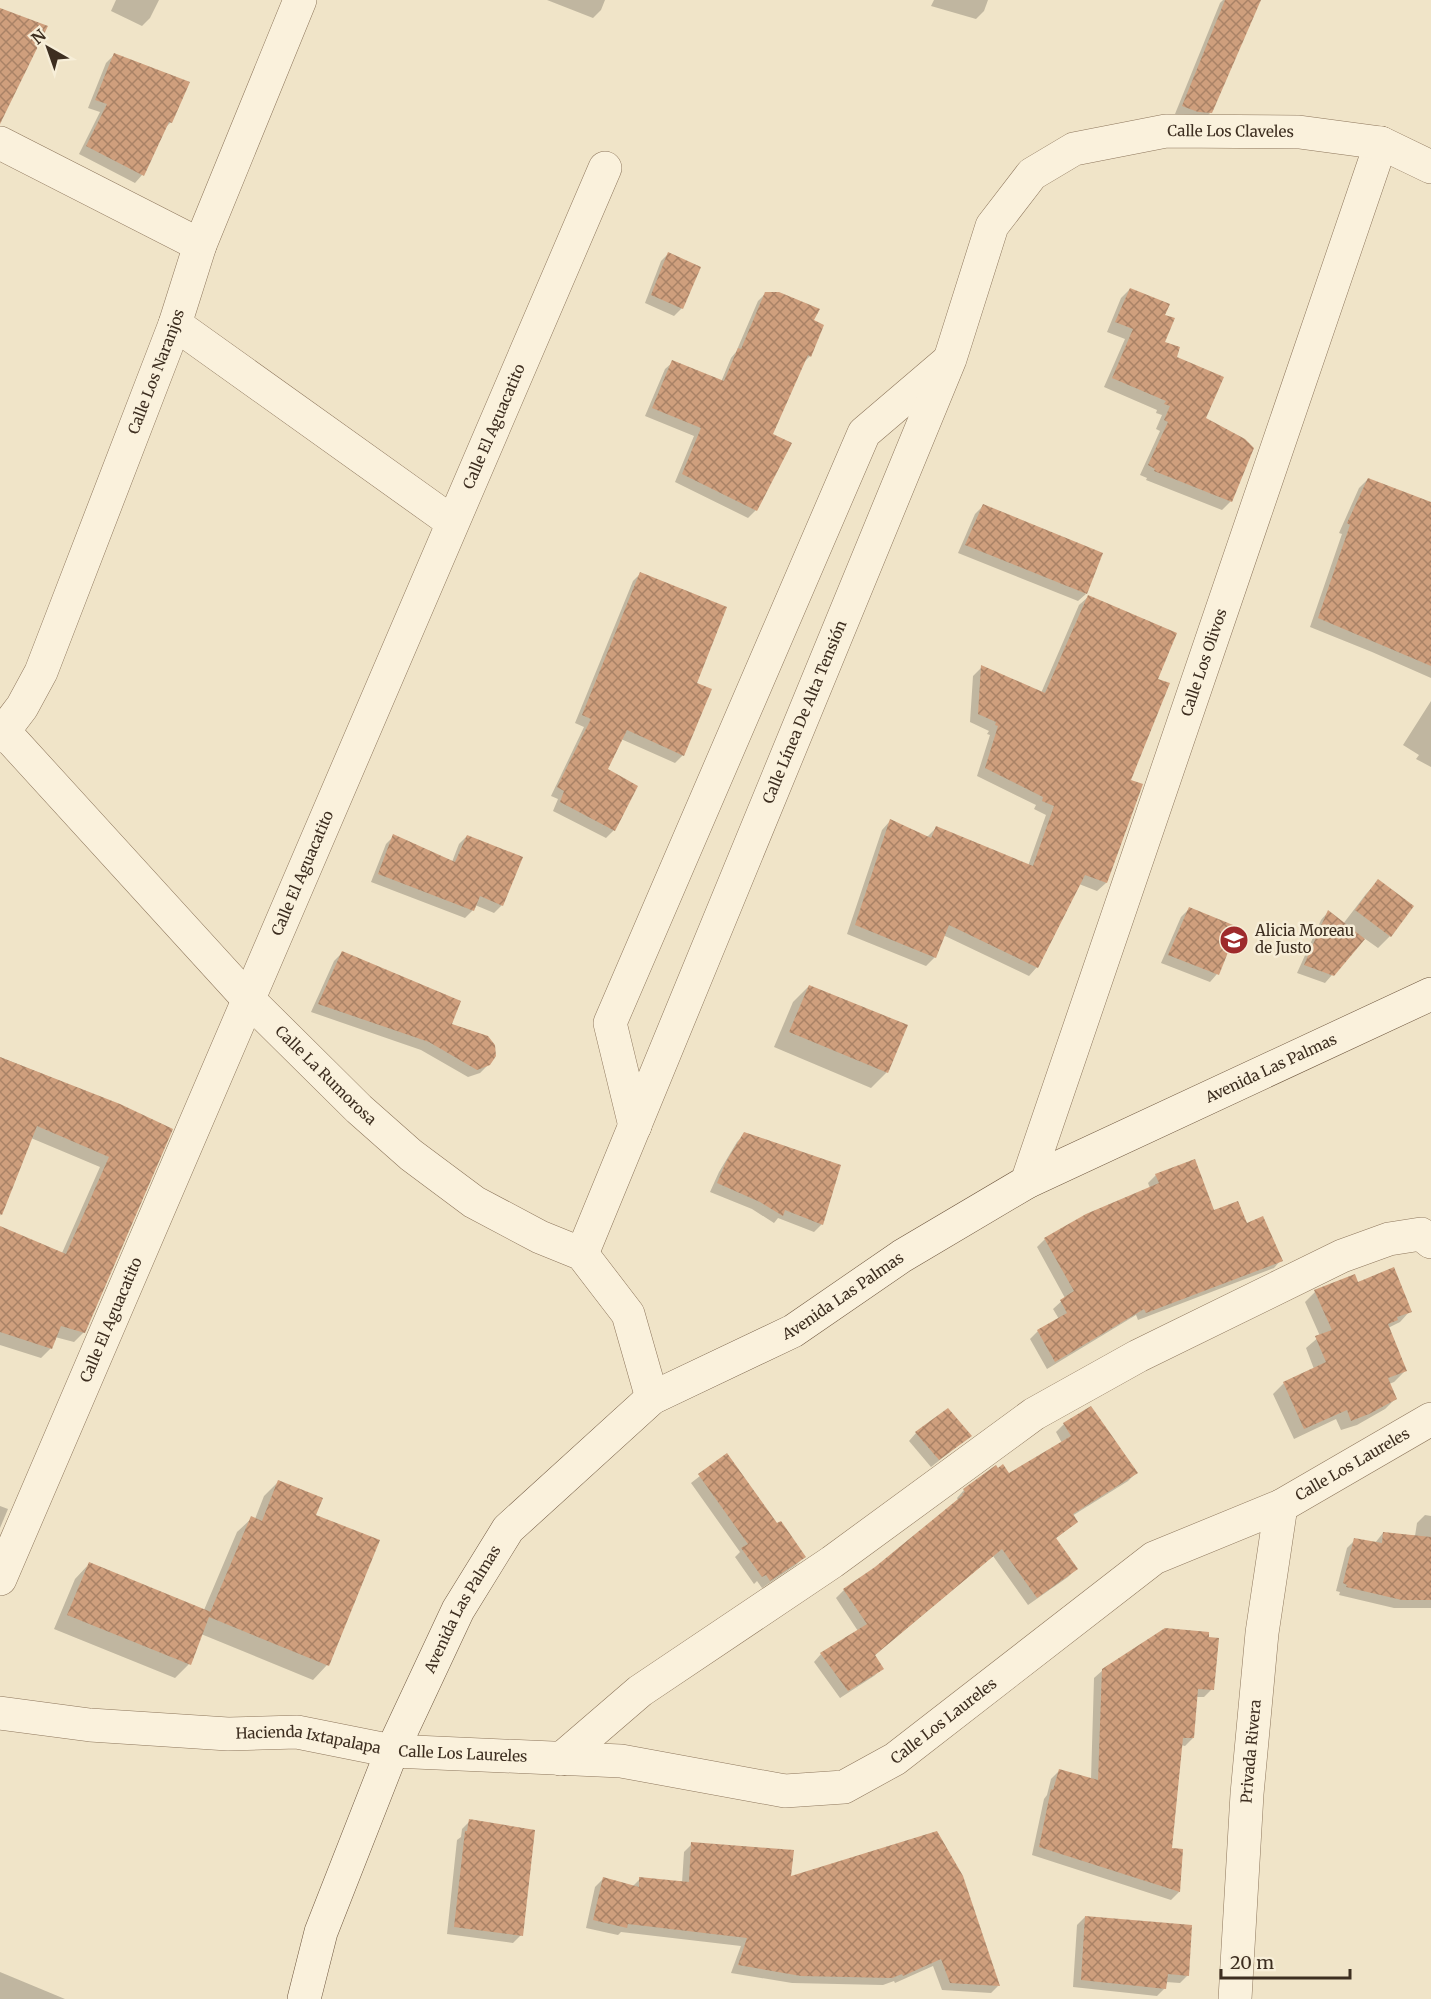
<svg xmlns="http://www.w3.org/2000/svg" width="1431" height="1999" font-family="Merriweather,serif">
	<defs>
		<pattern id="building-cross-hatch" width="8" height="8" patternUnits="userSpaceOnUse" patternTransform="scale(1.5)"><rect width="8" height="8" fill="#cf9f7d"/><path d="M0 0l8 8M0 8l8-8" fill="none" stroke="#a98266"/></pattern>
	</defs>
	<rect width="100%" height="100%" fill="#f0e4c8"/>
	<g fill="#0003">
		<polygon points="116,0 159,0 150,18 142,26 111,11"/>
		<polygon points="547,0 605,0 601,10 593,18"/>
		<polygon points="934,0 988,0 984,11 976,19 931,6"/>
		<polygon points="1223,0 1239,0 1211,112 1203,120 1189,120 1175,114 1220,3"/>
		<polygon points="114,55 171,122 165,128 142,175 135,183 79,154 100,112 88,108 106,63"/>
		<polygon points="668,254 682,308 674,316 645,303 661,261"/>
		<polygon points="1130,289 1163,316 1164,343 1175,358 1204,419 1231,501 1222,510 1146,480 1147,478 1140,475 1160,431 1156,429 1162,415 1156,413 1157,410 1104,387 1125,339 1107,332 1121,298"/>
		<polygon points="766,293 812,321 810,356 804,362 771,434 756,510 748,518 675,482 694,436 645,416 665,369 673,362 721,382 731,358 736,352 758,301"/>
		<polygon points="1368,479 1431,504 1431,678 1372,652 1310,627 1342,534 1339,533 1359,488"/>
		<polygon points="983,506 1086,594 1078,601 958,553 975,514"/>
		<polygon points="641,573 695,684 683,755 675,763 621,739 606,770 636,787 614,830 606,838 553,811 558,799 551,796 584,727 575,723 633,581"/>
		<polygon points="1088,597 1129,781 1141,785 1106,883 1097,891 1079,884 1037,967 1029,976 943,935 935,957 926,966 847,934 882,830 890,821 927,837 936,828 1028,866 1046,815 1034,809 1036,805 977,776 990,735 987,734 989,731 970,722 973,676 982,667 1041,693 1079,605"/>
		<polygon points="1431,701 1431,767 1416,759 1419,755 1403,745"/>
		<polygon points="394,836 452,862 459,844 467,836 502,905 494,913 475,905 473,910 465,918 371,882 386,844"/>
		<polygon points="1378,881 1390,936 1378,948 1364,938 1325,983 1297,973 1321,920 1328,912 1343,924 1366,894"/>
		<polygon points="1189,909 1217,974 1210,982 1161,963 1181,917"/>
		<polygon points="342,953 450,1025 489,1064 480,1073 468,1077 421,1050 311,1012 334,961"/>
		<polygon points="809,986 887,1072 871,1088 774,1047 793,1002"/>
		<polygon points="0,1057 119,1105 84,1332 74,1342 55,1337 51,1348 41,1358 0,1345 0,1227 62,1253 100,1167 31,1138 0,1216"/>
		<polygon points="745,1134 822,1224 814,1232 778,1218 774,1223 752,1209 710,1192 719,1172 737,1142"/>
		<polygon points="1156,1175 1213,1212 1246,1225 1281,1260 1274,1268 1138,1320 1136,1315 1047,1369 1030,1339 1038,1331 1059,1319 1053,1309 1065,1298 1037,1247 1045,1239 1087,1215 1150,1188 1148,1183"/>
		<polygon points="1357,1284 1410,1311 1400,1322 1388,1328 1405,1371 1394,1382 1389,1384 1395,1399 1385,1409 1357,1425 1341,1430 1336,1419 1294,1439 1273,1394 1284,1383 1314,1369 1306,1348 1320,1336 1305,1302 1315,1292"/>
		<polygon points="1064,1424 1136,1473 1128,1481 1072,1516 1077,1522 1055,1539 1076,1569 1068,1577 1028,1605 993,1556 874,1656 882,1669 874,1676 840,1698 814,1662 821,1654 858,1631 836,1598 844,1590 876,1568 958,1500 957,1498 964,1490 1009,1475 1062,1443 1056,1432"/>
		<polygon points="916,1433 970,1436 931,1467 909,1441"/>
		<polygon points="727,1455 777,1525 804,1557 796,1565 762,1588 757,1581 754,1584 735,1557 740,1552 691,1483"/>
		<polygon points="278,1482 314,1516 379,1541 327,1665 313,1680 201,1634 189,1664 175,1678 54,1629 75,1579 89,1564 204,1610 237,1532 252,1518 255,1519 264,1496"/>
		<polygon points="0,1506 8,1509 0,1528"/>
		<polygon points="1425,1515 1431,1516 1431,1608 1394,1608 1339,1595 1340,1592 1336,1591 1347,1548 1355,1540 1375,1543 1383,1533 1415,1536 1417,1523"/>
		<polygon points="1103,1670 1212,1689 1204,1697 1196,1697 1193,1738 1185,1746 1181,1745 1171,1849 1182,1850 1179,1892 1171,1900 1032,1855 1044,1799 1047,1795 1051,1779 1059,1771 1091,1780 1094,1678"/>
		<polygon points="470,1821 521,1935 513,1943 447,1934 457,1840 461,1837 462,1829"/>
		<polygon points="692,1844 789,1878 998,1986 991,1993 942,1990 933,1966 895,1983 894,1981 883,1985 792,1983 731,1973 741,1946 621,1932 618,1935 586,1928 595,1887 603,1879 632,1887 640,1879 682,1883 684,1852"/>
		<polygon points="1085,1917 1188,1975 1180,1983 1166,1982 1165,1988 1157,1996 1073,1987 1077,1925"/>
		<polygon points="0,1972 65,1999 0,1999"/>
	</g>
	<g fill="url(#building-cross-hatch)">
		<polygon points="1225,0 1261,0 1212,113 1198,112 1182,106"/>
		<polygon points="0,8 48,26 0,124"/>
		<polygon points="114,53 190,82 172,123 169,122 144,176 86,146 107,104 95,100"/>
		<polygon points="668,252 701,267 683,309 651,295"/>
		<polygon points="1130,288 1170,304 1165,315 1175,318 1165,342 1180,347 1177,357 1224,377 1206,418 1245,439 1254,448 1232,502 1154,471 1155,469 1148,465 1168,422 1164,420 1170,406 1164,404 1166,401 1112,378 1133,329 1115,322"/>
		<polygon points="765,292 779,292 820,309 814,320 824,325 811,357 808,355 773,434 792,443 757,511 682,474 701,428 652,408 672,360 724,381 738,348 741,349"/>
		<polygon points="1368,478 1431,502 1431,666 1318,618 1350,525 1347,523"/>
		<polygon points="983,504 1103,553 1087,594 965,545"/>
		<polygon points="640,572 727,607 697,683 712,689 684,756 627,730 608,769 638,786 615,831 560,802 564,791 557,787 591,719 582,715"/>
		<polygon points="1088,595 1177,633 1158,679 1170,683 1131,780 1143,784 1107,883 1085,875 1038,968 949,925 936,958 855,925 890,819 931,838 936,826 1033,866 1054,806 1042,801 1043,797 985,768 998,726 995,725 996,722 978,714 981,665 1045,693"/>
		<polygon points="393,834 455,862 467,835 523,857 503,906 480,896 474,911 378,874"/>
		<polygon points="1378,879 1414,906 1391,937 1355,910"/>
		<polygon points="1189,907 1238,927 1219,975 1168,955"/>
		<polygon points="1328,910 1365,939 1334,976 1304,965"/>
		<polygon points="342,951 461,1001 452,1024 488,1036 495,1045 496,1056 490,1065 477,1070 429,1042 318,1004"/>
		<polygon points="809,985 908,1025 888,1073 789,1032"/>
		<polygon points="0,1057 120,1104 173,1129 85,1333 61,1326 52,1349 0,1332 0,1226 66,1254 109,1157 37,1126 2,1215 0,1214"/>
		<polygon points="744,1132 841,1165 823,1225 785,1210 783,1216 760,1202 717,1183 726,1162"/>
		<polygon points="1195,1159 1214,1210 1238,1201 1247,1223 1263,1216 1283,1261 1146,1313 1144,1309 1055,1362 1037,1330 1067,1313 1060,1300 1074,1291 1044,1238 1086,1214 1159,1183 1155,1174"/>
		<polygon points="1394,1267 1412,1312 1397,1317 1398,1320 1388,1324 1407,1371 1388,1378 1397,1399 1369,1414 1351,1421 1347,1410 1304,1429 1283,1382 1326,1362 1315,1336 1332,1330 1314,1290 1355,1274 1358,1282"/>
		<polygon points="1091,1406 1138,1473 1073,1514 1078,1522 1056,1538 1078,1569 1037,1598 1002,1549 875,1655 884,1669 848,1691 820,1653 867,1624 843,1589 875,1567 963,1495 962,1494 965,1492 963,1489 996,1465 998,1468 1003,1464 1009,1473 1071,1436 1063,1423"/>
		<polygon points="948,1408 972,1436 939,1460 915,1432"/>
		<polygon points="727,1453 777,1523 781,1521 806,1557 770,1581 766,1575 762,1577 741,1548 748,1544 698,1474"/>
		<polygon points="278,1480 323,1498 316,1515 380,1540 329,1666 209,1617 191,1665 67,1615 89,1562 211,1612 209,1615 251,1516 262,1521"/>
		<polygon points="1383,1532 1431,1537 1431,1600 1402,1600 1346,1587 1347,1585 1343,1583 1354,1538 1382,1543"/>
		<polygon points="1165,1628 1209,1632 1209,1637 1219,1638 1214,1690 1198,1689 1194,1738 1183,1738 1172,1848 1183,1849 1180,1892 1039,1847 1051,1789 1053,1790 1059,1769 1098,1780 1102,1669"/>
		<polygon points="469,1819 535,1830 523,1936 454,1927 465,1831 467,1831"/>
		<polygon points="937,1831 963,1876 1000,1986 950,1983 941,1959 903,1976 902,1974 892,1978 801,1976 738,1965 747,1938 628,1924 627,1928 593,1920 603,1877 639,1887 639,1877 689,1882 691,1842 794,1850 791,1876"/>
		<polygon points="1085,1916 1192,1925 1189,1976 1168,1974 1166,1989 1081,1980"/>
	</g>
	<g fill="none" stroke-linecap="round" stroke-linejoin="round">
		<g stroke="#8d765c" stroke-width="34">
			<g id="street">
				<polyline points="0,143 200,245"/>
				<polyline points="175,324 452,522"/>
				<path id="s1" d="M0 727 248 999 359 1109 411 1155 474 1202 540 1237 582 1254 628 1314 652 1398"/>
				<path id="s2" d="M0 736 22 707 41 672 175 324 200 245 300 0"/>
				<polyline points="635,1126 610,1023 864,433 946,363"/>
				<path id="s3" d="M1027 1182 1381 143"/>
				<path id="s4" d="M582 1254 950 359 992 226 1032 174 1074 149 1166 131 1299 132 1381 143 1431 167"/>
				<path id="s5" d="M0 1579 605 168"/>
				<path id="s6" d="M0 1713 90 1725 228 1734 297 1732 392 1751 621 1761 785 1791 844 1787 895 1759 1154 1558 1281 1506 1431 1419"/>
				<polyline points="561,1759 640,1691 832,1562 1034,1414 1138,1356 1342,1256 1389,1239 1421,1234 1431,1242"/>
				<path id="s7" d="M1235 1999 1247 1794 1262 1633 1281 1506"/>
			</g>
		</g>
		<g stroke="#6f573f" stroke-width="34">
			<g id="secondary">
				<path id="s8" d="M304 1999 321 1932 392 1751 458 1610 508 1529 652 1398 793 1331 902 1256 1027 1182 1431 994"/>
			</g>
		</g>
		<use href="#street" stroke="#faf1dc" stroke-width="33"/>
		<use href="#secondary" stroke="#faf1dc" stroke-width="33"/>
	</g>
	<defs>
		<g id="school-disc" transform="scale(1.5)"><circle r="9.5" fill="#9e2a2b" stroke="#f7eed8"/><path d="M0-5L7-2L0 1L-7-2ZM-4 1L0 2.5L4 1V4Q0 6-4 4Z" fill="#fff"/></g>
	</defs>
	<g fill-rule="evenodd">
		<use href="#school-disc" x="1234" y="940"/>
	</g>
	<g text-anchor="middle" stroke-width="5" stroke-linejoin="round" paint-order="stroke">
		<g font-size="15" fill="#3d2e20" stroke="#f7eed8">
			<text dy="5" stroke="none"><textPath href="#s4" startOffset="1380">Calle Los Claveles</textPath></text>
			<text dy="5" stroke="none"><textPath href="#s2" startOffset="398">Calle Los Naranjos</textPath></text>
			<text dy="5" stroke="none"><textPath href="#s5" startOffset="1254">Calle El Aguacatito</textPath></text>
			<text dy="5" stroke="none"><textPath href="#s3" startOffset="549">Calle Los Olivos</textPath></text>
			<text dy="5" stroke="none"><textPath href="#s4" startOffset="586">Calle Línea De Alta Tensión</textPath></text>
			<text dy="5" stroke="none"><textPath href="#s5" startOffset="768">Calle El Aguacatito</textPath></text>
			<text dy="5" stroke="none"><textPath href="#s8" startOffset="1412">Avenida Las Palmas</textPath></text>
			<text dy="5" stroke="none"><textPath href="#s1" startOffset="477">Calle La Rumorosa</textPath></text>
			<text dy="5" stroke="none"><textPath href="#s8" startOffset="926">Avenida Las Palmas</textPath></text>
			<text dy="5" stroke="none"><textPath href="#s5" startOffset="282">Calle El Aguacatito</textPath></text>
			<text dy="5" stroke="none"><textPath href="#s6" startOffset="1456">Calle Los Laureles</textPath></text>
			<text dy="5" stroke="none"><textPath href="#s8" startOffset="422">Avenida Las Palmas</textPath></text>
			<text dy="5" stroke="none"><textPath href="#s6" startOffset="970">Calle Los Laureles</textPath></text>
			<text dy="5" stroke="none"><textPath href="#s6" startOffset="310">Hacienda Ixtapalapa</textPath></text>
			<text dy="5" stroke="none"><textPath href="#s7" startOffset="248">Privada Rivera</textPath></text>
			<text dy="5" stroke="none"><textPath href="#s6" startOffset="466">Calle Los Laureles</textPath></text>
		</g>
		<g font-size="15" fill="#3d2e20" stroke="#f7eed8" text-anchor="start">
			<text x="1255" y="936">Alicia Moreau<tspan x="1255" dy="17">de Justo</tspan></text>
		</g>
	</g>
	<g transform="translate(48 48) rotate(320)" stroke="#f7eed8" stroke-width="4.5" paint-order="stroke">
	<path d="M0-4.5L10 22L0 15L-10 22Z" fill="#3d2e20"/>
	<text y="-9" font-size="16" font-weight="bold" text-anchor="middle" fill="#3d2e20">N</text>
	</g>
	<path d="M1221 1969v9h129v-9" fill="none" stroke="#3d2e20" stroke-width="3"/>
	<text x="1230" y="1969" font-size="18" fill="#3d2e20" stroke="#f7eed8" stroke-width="4.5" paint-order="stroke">20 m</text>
</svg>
